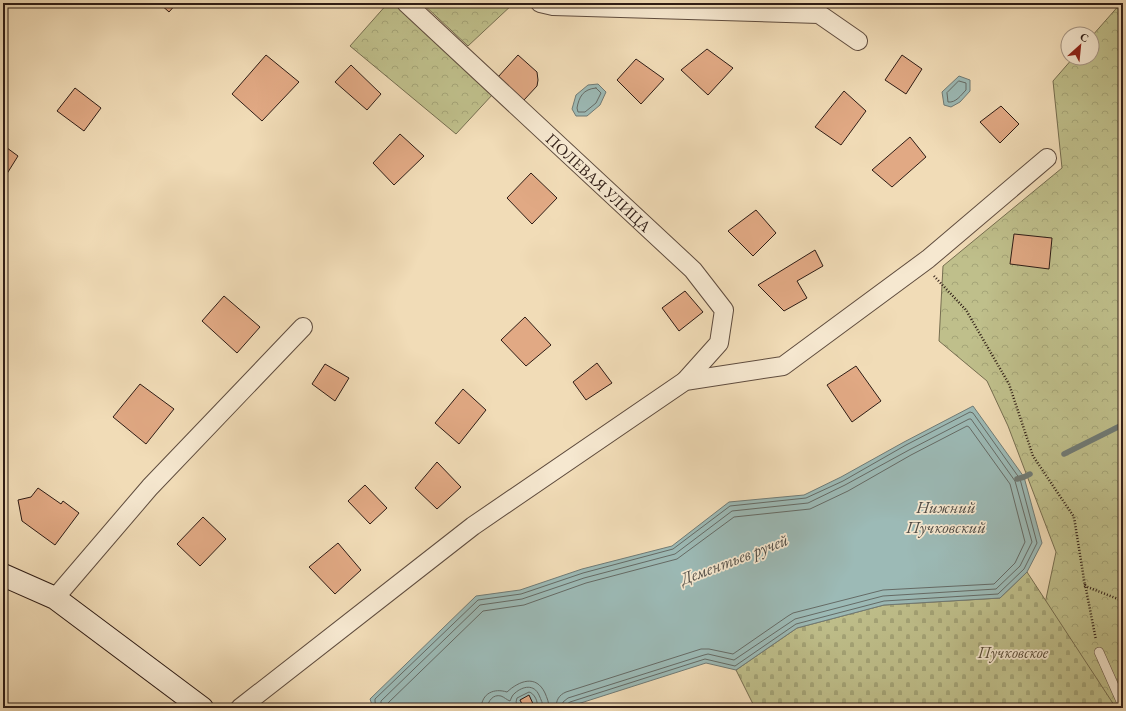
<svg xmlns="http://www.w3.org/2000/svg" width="1126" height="711" font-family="'EB Garamond',serif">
	<defs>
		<pattern id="forest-crowns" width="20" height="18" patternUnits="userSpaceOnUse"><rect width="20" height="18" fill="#bfbf8b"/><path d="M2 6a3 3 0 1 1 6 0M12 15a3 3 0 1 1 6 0" fill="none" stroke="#a4a477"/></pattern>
		<pattern id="cemetery-stones" width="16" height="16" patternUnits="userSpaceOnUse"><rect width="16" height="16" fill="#bfbf8b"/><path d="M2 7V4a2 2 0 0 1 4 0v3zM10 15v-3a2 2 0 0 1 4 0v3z" fill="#a4a477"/></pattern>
	</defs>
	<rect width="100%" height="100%" fill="#f1dcb7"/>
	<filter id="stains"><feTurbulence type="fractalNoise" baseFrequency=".005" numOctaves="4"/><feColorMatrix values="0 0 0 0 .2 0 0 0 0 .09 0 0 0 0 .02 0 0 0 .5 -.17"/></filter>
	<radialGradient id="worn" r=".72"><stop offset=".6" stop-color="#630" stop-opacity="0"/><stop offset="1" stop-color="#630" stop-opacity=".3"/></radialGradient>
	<g fill="url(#forest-crowns)" stroke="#766e50">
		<polygon points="388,3 397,3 493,94 456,134 350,46"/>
		<polygon points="422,3 514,3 468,46"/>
		<polygon points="1121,3 1123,3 1123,703 1095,708 1043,613 1056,552 1008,426 987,381 939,341 943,266 1062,168 1053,81 1073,58 1092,58 1092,36"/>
	</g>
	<polygon fill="url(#cemetery-stones)" stroke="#766e50" points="1027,572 1116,708 755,708 736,670 797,628 884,605 1000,598"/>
	<g fill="#9cbab6" stroke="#707b76">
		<polygon points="959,76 970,80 970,91 960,102 951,107 944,105 942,92"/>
		<polygon points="598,84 606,92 600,105 587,116 576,116 572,109 576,95 588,85"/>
		<polygon points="973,406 1024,477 1042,543 1027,572 1000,598 884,605 797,628 736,670 706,663 565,708 530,708 534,706 529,696 520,700 524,708 501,708 499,705 494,708 373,708 370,699 476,596 520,590 582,569 672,546 729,502 804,495 841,477 904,442"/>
	</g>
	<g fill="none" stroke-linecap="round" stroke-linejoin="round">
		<g stroke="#656b66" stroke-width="1">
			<path d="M959 81 966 83V90C961 95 956 103 948 102L947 93Z"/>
			<path d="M596 88 601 93 596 103 585 112H578L577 108C579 97 583 89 596 88Z"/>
			<polyline points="376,708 375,701 375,699 478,600 521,594 583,573 673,549 730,506 806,498 843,481 906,445 970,412 973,413 1020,479 1037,543 1024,569 998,594 884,601 796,624 735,666 705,659 570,702 567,704 567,708"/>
			<polyline points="381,708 381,701 480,605 522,599 584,578 675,554 732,511 808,503 845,485 909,450 969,419 971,419 1015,481 1032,542 1020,566 996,589 883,596 795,619 734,660 708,654 704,655 568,698 563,702 562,708"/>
			<path d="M387 708 388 703 483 611 524 605 586 583 677 559 734 517 810 509 848 491 911 455 967 426 969 427 1010 484 1025 542 1015 563 994 584 883 590 793 613 788 616 733 654 709 649H701L566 692C559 695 556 700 556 708"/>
			<path d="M481 708C482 693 494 688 507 692 519 681 536 674 545 693 547 698 549 702 549 708"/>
			<path d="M487 708C488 701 493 694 501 696 504 697 507 700 510 701 511 699 512 695 515 693 523 686 534 684 539 695 541 700 543 703 543 708"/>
			<path d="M519 708 516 702 517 698 529 692C534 693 539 702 537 708"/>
		</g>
		<g stroke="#707b76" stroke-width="5.5">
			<polyline points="1064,454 1120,426 1123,419"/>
			<polyline points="1017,479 1024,477 1030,474"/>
		</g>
	</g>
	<g fill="#e1a984" stroke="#2e1c15">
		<polygon points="159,3 177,3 169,12"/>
		<polygon points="707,49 733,68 708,95 681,70"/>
		<polygon points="266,55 299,82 262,121 232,94"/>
		<polygon points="518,55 537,72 538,80 537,86 524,100 498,77"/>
		<polygon points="902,55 922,69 906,94 885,80"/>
		<polygon points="636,59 664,79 641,104 617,80"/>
		<polygon points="351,65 381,94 367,110 335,82"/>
		<polygon points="75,88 101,108 84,131 57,111"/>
		<polygon points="844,91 866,111 841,145 815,127"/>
		<polygon points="1001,106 1019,124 1000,143 980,122"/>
		<polygon points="400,134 424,156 394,185 373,163"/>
		<polygon points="910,137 926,157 892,187 872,170"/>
		<polygon points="3,145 18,156 3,180"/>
		<polygon points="531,173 557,198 532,224 507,198"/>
		<polygon points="756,210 776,233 753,256 728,231"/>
		<polygon points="1014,234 1052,238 1049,269 1010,264"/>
		<polygon points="815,250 823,266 797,281 807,298 784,311 758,285"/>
		<polygon points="685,291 703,312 679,331 662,308"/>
		<polygon points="224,296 260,327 237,353 202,321"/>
		<polygon points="525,317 551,345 526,366 501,340"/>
		<polygon points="597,363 612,383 586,400 573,382"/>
		<polygon points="325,364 349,378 335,401 312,384"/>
		<polygon points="856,366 881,401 852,422 827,385"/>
		<polygon points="140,384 174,409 146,444 113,417"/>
		<polygon points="463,389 486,410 459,444 435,423"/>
		<polygon points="437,462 461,487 437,509 415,488"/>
		<polygon points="365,485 387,508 370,524 348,501"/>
		<polygon points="38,488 61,504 63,501 79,513 55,545 22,521 18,500 31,497"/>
		<polygon points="203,517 226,539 200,566 177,544"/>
		<polygon points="338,543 361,570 335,594 309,567"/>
		<polygon points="529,695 534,706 530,708 524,708 520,700"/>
	</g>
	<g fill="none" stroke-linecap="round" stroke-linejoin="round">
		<g stroke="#5f4c3e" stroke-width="10">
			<polyline id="lane" points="1099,652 1123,706"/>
		</g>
		<g stroke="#5f4c3e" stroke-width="20">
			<g id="street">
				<path id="s1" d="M406 3 693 270 724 310 719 343 685 381"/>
				<polyline points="540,3 553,6 819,14 858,41"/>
				<polyline points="55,598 150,487 303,327"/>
				<polyline points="240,708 473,526 685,381 783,366 928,259 1047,158"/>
			</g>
		</g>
		<g stroke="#2e1c15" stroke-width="24">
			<polyline id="secondary" points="3,575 55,598 202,708"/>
		</g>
		<g stroke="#2e1c15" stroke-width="2.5" stroke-dasharray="1 2" stroke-linecap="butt">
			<polyline points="934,276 966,310 1009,384 1033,456 1074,517 1085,586 1123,601"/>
			<polyline points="1085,584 1096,640"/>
			<polyline points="530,708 531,708"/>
		</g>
		<use href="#lane" stroke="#f6e8d0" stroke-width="9"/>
		<use href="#street" stroke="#f6e8d0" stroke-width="18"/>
		<use href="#secondary" stroke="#f6e8d0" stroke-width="22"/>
	</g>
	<g text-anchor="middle" stroke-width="3.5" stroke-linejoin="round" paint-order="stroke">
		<g font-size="16" fill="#2e1c15" stroke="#f6e8d0">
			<text dy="6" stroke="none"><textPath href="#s1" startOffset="263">ПОЛЕВАЯ УЛИЦА</textPath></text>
		</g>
		<g font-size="16" font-style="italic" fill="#5a4d38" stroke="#f6e8d0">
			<text x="1013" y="658">Пучковское</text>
		</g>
		<g font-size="17" font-style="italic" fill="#4f4b45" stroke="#f6e8d0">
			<text x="946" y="513">Нижний<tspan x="946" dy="20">Пучковский</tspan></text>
			<text transform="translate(734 559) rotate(-21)" y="6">Дементьев ручей</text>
		</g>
	</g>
	<rect width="1126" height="711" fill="none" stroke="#f1dcb7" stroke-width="16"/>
	<rect x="4" y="4" width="1118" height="703" fill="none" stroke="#2e1c15" stroke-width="2"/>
	<rect x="8" y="8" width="1110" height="695" fill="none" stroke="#2e1c15"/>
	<g transform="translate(1080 46) rotate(27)"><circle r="19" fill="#f6e8d0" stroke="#a69685"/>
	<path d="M0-3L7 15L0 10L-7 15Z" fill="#8f2418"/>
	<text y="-6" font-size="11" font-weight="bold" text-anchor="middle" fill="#2e1c15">С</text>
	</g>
	<rect width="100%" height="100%" filter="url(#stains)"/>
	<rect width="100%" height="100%" fill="url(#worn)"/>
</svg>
